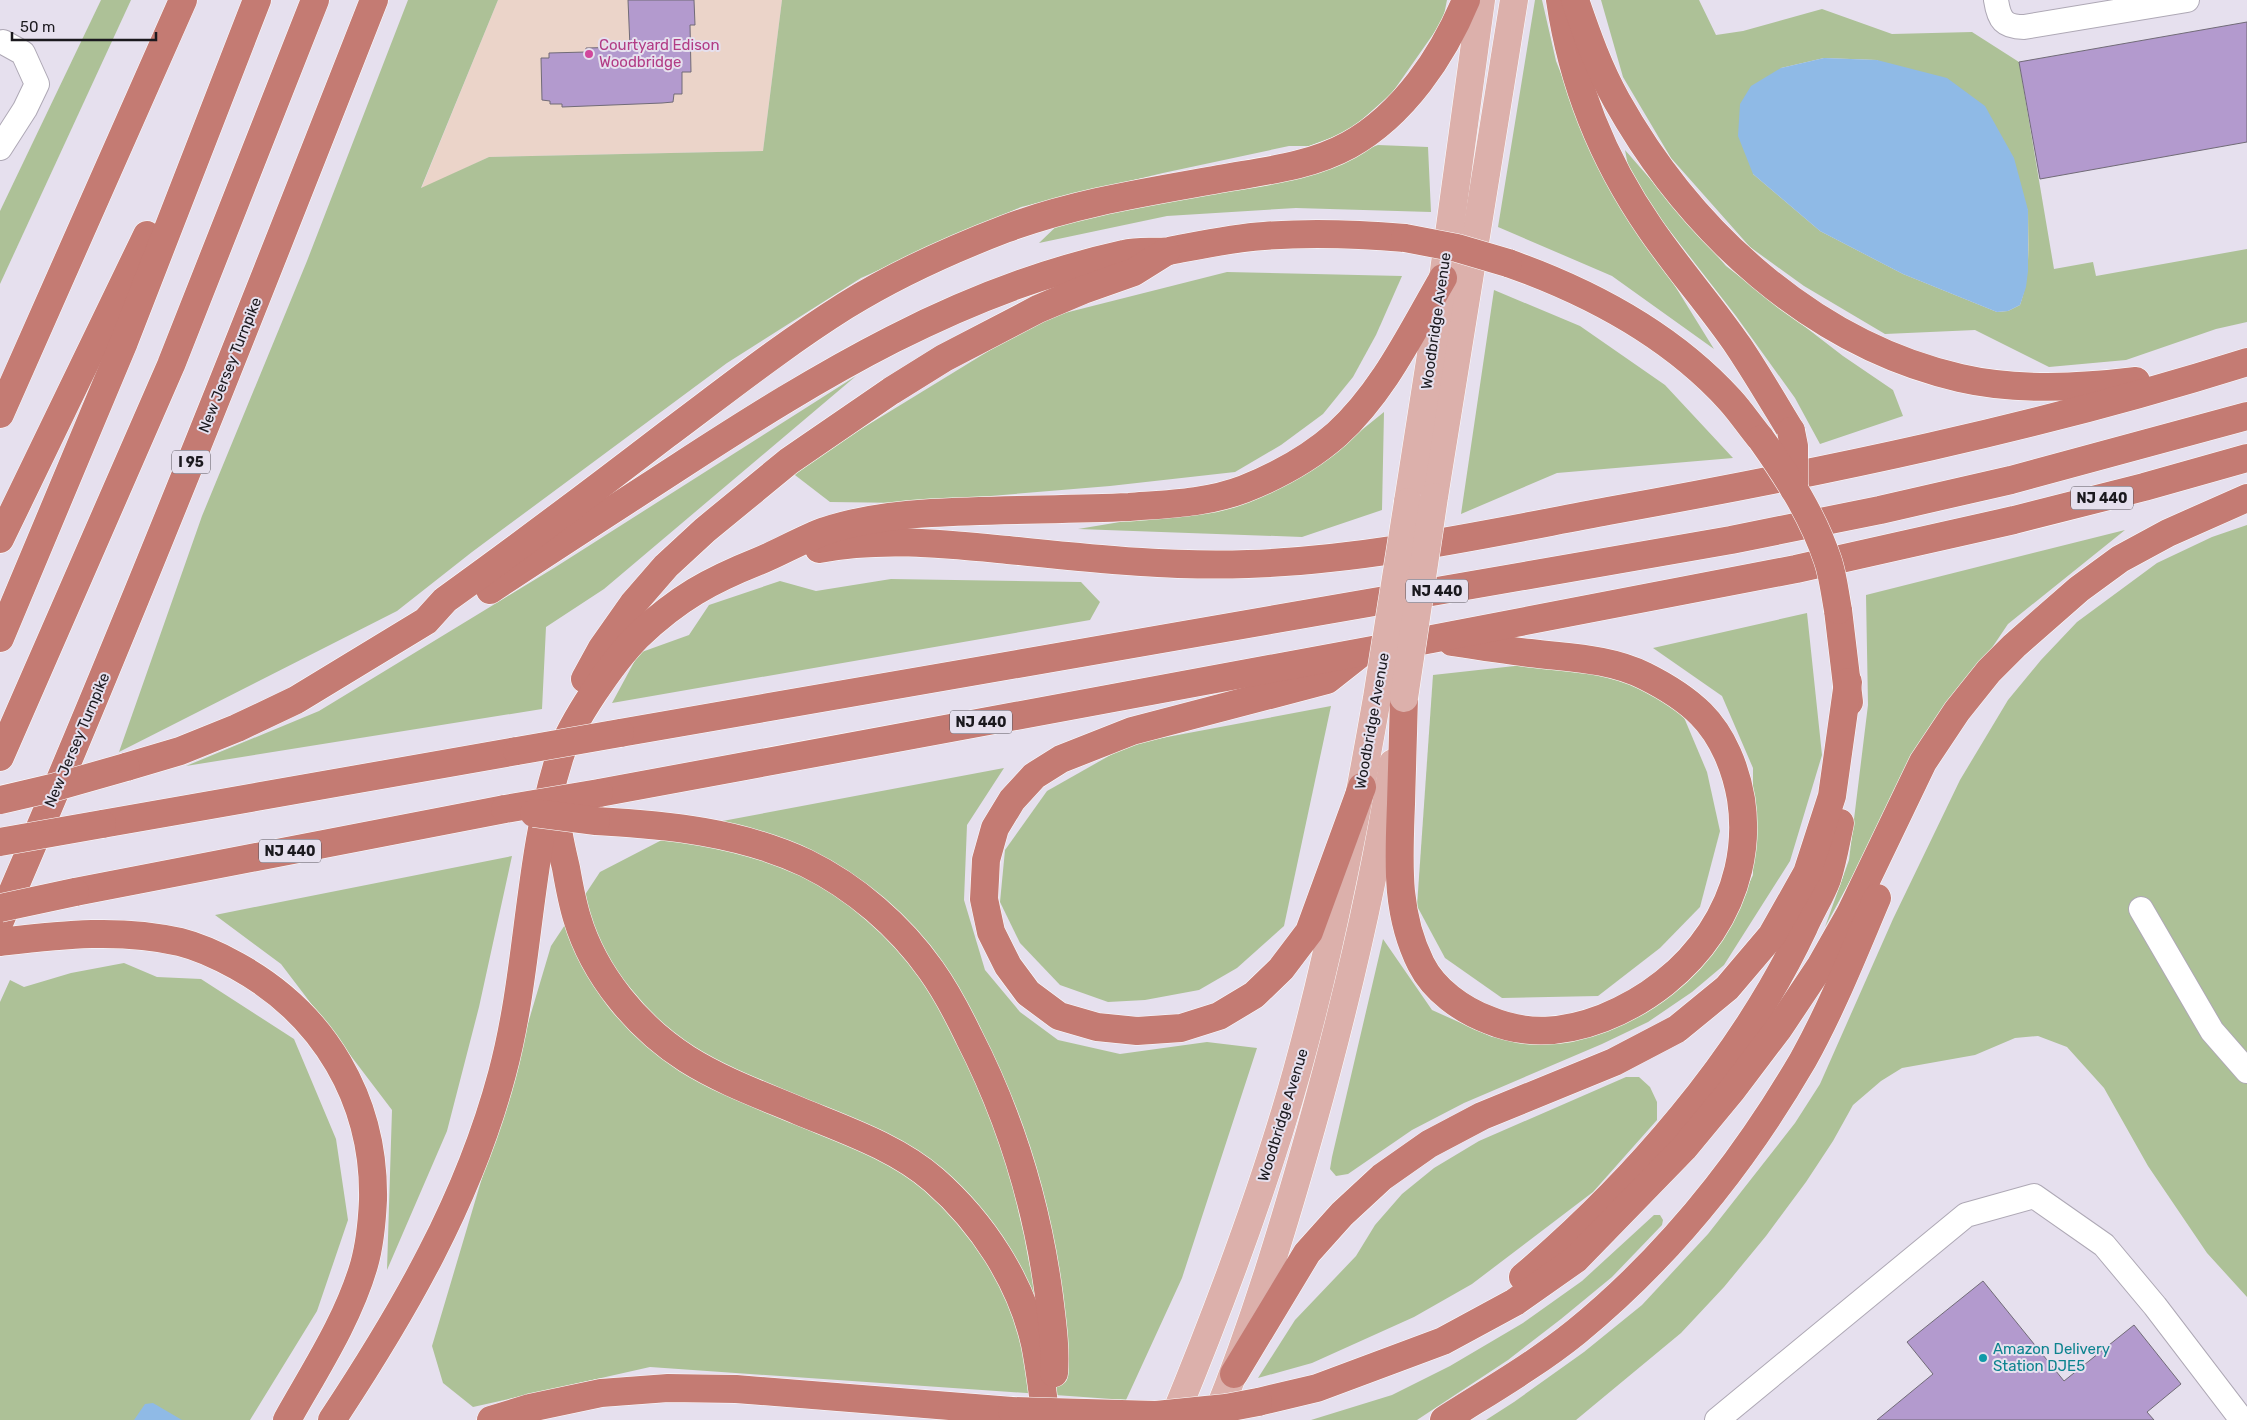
<svg xmlns="http://www.w3.org/2000/svg" width="2247" height="1420" font-family="Rubik,sans-serif">
	<rect width="100%" height="100%" fill="#e6e0ee"/>
	<polygon fill="#ebd4c9" points="498,0 782,0 763,151 489,157 421,189"/>
	<g fill="#adc197" fill-rule="evenodd">
		<polygon points="101,0 131,0 0,284 0,211"/>
		<polygon points="408,0 498,0 421,188 489,157 763,151 782,0 1447,0 1443,20 1392,93 1349,131 1309,146 1289,146 1163,173 1021,207 861,278 727,363 472,552 397,611 119,752 202,516 307,261"/>
		<polygon points="1535,0 1542,0 1556,61 1592,152 1714,349 1612,276 1498,227"/>
		<path d="M1601 0H1699L1716 35 1743 31 1822 9 1892 34 1972 32 2019 62 2054 269 2093 262 2096 276 2247 249V322L2216 329 2126 360 2049 367 1975 330 1885 334 1804 286 1750 247 1671 158 1623 77ZM1824 58 1877 60 2028 210C2028 242 2031 274 2020 305L2008 311 1997 312 1903 274 1820 231 1753 174 1781 68Z"/>
		<polygon points="1378,145 1428,147 1431,212 1296,208 1167,216 1039,243 1065,218 1292,177"/>
		<polygon points="1625,150 1726,266 1843,356 1893,390 1903,416 1820,444 1795,398 1736,316 1631,181"/>
		<polygon points="1227,272 1402,276 1376,335 1353,377 1323,414 1281,445 1235,472 1110,486 906,503 830,502 791,472 1041,319"/>
		<polygon points="1494,290 1580,326 1665,385 1733,458 1557,473 1461,514"/>
		<polygon points="856,376 604,589 546,627 542,709 186,766 319,711 554,568"/>
		<polygon points="1384,412 1382,510 1302,537 1078,529 1246,501 1316,467"/>
		<polygon points="2247,525 2247,1297 2207,1253 2148,1166 2104,1088 2067,1047 2038,1036 2015,1038 1975,1055 1902,1068 1881,1081 1853,1105 1833,1141 1806,1182 1766,1236 1724,1287 1681,1333 1576,1420 1486,1420 1514,1402 1584,1352 1642,1305 1708,1234 1795,1123 1820,1084 1893,919 1960,780 2008,700 2041,660 2077,622 2157,563 2212,537"/>
		<polygon points="2125,530 2008,624 1911,768 1825,927 1849,860 1868,705 1866,595"/>
		<polygon points="891,579 1081,582 1100,602 1090,620 612,703 639,653 689,635 709,605 780,581 816,591"/>
		<polygon points="1807,613 1822,755 1790,861 1724,965 1692,992 1648,1022 1602,1044 1464,1103 1412,1130 1348,1174 1336,1176 1330,1169 1332,1157 1383,939 1432,1010 1492,1037 1558,1041 1723,938 1753,875 1753,768 1722,696 1653,648"/>
		<polygon points="1543,663 1629,679 1680,708 1707,772 1720,831 1700,907 1660,948 1598,996 1502,998 1445,958 1417,906 1433,675"/>
		<polygon points="1331,706 1284,926 1237,968 1199,990 1145,1000 1108,1002 1060,985 1020,943 1000,902 1005,850 1047,791 1130,744"/>
		<polygon points="1004,768 967,825 964,900 985,970 1020,1012 1058,1040 1120,1054 1207,1042 1257,1048 1182,1278 1126,1400 650,1367 473,1407 443,1383 432,1346 551,946 600,872 685,828"/>
		<polygon points="512,856 479,1007 447,1131 387,1270 392,1110 281,964 215,915"/>
		<polygon points="124,963 157,977 201,979 294,1039 336,1139 348,1220 317,1311 250,1420 0,1420 0,1002 10,980 24,987 71,973"/>
		<polygon points="1626,1077 1639,1077 1650,1087 1657,1102 1657,1120 1593,1192 1472,1284 1414,1317 1312,1363 1258,1378 1295,1320 1356,1256 1375,1225 1402,1194 1434,1168 1479,1141"/>
		<polygon points="1654,1215 1660,1215 1663,1220 1662,1225 1612,1277 1561,1319 1508,1360 1417,1420 1311,1420 1392,1395 1450,1366 1523,1323 1582,1281"/>
	</g>
	<g fill="#8fbae6">
		<polygon points="1824,58 1877,60 1947,78 1985,106 2014,158 2028,210 2028,271 2026,287 2020,305 2008,311 1997,312 1903,274 1820,231 1753,174 1738,136 1740,104 1751,86 1781,68"/>
		<polygon points="153,1403 182,1420 134,1420 145,1404"/>
	</g>
	<g fill="#b39ace" stroke="#716b77">
		<polygon points="628,0 694,0 695,25 690,25 691,72 682,72 682,94 674,94 673,102 662,103 562,107 562,104 550,104 550,101 542,100 541,58 549,58 549,53 586,52 586,48 630,47"/>
		<polygon points="2247,22 2247,142 2040,179 2019,62"/>
		<polygon points="1983,1281 2064,1381 2134,1325 2181,1384 2147,1412 2154,1420 1877,1420 1933,1374 1907,1342"/>
	</g>
	<g fill="none" stroke-linecap="round" stroke-linejoin="round">
		<g stroke="#aea8b5" stroke-width="26">
			<g id="minor">
				<path d="M1996 0C1999 20 2004 27 2024 27L2187 0"/>
				<polyline points="0,148 25,109 37,84 23,53 3,42"/>
				<polyline points="2141,909 2212,1031 2247,1071"/>
				<polyline points="1717,1420 1966,1215 2034,1196 2104,1245 2155,1306 2242,1420"/>
			</g>
		</g>
		<g stroke="#fff" stroke-width="29">
			<g id="major">
				<polyline points="1434,497 1514,0"/>
				<polyline points="1408,502 1443,278 1481,0"/>
				<path d="M1173 1420C1220 1306 1264 1190 1297 1071 1331 948 1355 823 1377 698"/>
				<path d="M1215 1420C1254 1324 1284 1225 1312 1125 1345 1006 1374 885 1393 763"/>
			</g>
		</g>
		<g stroke="#fff" stroke-width="29">
			<g id="highway">
				<path d="M1560 0C1572 82 1603 160 1650 228 1678 269 1711 306 1739 347 1757 374 1774 403 1791 431"/>
				<path d="M1575 0C1587 35 1599 69 1617 101 1690 231 1812 344 1960 378 2016 391 2079 388 2136 381"/>
				<path d="M1508 263C1590 292 1670 334 1730 400 1741 412 1750 426 1761 439"/>
				<polyline points="0,414 183,0"/>
				<polyline points="0,539 147,235"/>
				<path d="M819 549C882 537 945 544 1008 550 1088 558 1168 567 1248 564 1369 560 1490 533 1608 511 1824 472 2038 428 2247 362"/>
				<path d="M490 590C553 548 617 507 680 466 820 375 959 290 1124 254 1139 250 1155 253 1169 251 1201 245 1232 238 1264 236 1312 232 1358 234 1405 238"/>
				<polyline points="1838,610 1849,702"/>
				<polyline points="0,638 124,342 257,0"/>
				<polyline points="1360,654 1327,680 1132,731 1061,759 1034,776 1012,800 995,828 986,860 984,899 991,932 1008,966 1028,993 1059,1016 1097,1027 1137,1031 1181,1028 1219,1016 1254,995 1281,969 1309,932 1362,787"/>
				<polyline points="585,679 602,648 633,604 666,566 705,530 789,461 891,391 944,358 1038,309 1083,290 1134,272 1166,252"/>
				<path d="M1404 698C1403 733 1402 769 1401 804 1399 861 1395 912 1421 964 1434 990 1462 1010 1489 1020 1527 1036 1564 1033 1603 1018 1692 983 1756 897 1741 799 1736 769 1723 736 1701 714 1685 698 1665 686 1645 676 1609 658 1569 658 1530 653 1504 650 1478 646 1452 642"/>
				<polyline points="620,733 1731,540 1880,510 2011,480 2247,416"/>
				<polyline points="0,757 171,365 315,0"/>
				<path d="M126 767 180 751 237 728 296 700 426 621 445 600C520 546 593 491 666 435 725 391 783 345 845 306 895 275 950 250 1005 229 1074 203 1147 192 1219 179 1263 171 1309 167 1349 145 1403 115 1443 56 1466 0"/>
				<polyline points="599,793 1432,639 1796,569 2014,520 2144,487 2247,458"/>
				<path d="M555 805C556 827 561 847 566 868 569 885 572 902 577 918 594 975 637 1027 687 1059 722 1081 761 1095 799 1111 845 1130 896 1147 934 1180 982 1222 1021 1281 1035 1344 1040 1369 1043 1395 1046 1420"/>
				<path d="M596 821C668 825 740 832 806 863 855 887 900 926 931 970 946 991 958 1014 969 1037 1011 1119 1037 1205 1049 1296 1052 1321 1056 1348 1054 1373"/>
				<polyline points="102,824 517,751"/>
				<polyline points="75,892 505,809"/>
				<path d="M0 921C131 617 253 308 374 0"/>
				<path d="M0 942C61 935 119 928 180 942 200 947 219 956 237 966 324 1014 375 1100 373 1200 372 1221 370 1244 364 1265 348 1320 315 1370 287 1420"/>
				<path d="M1523 1277C1634 1183 1742 1059 1804 927 1811 911 1821 895 1827 879 1833 861 1836 842 1840 823"/>
				<polyline points="1234,1374 1307,1253 1342,1214 1382,1177 1429,1144 1482,1116 1614,1062 1677,1029 1727,988 1772,935 1807,873 1832,796 1848,682"/>
				<polyline points="1258,1402 1317,1388 1443,1341 1515,1302 1576,1259 1684,1148 1732,1090 1779,1028 1821,965 1850,914 1923,762 1957,711 1989,671 2014,646 2079,589 2120,559 2168,533 2247,498"/>
				<path d="M332 1420C404 1311 468 1201 502 1074 530 970 527 859 560 756 571 722 613 661 638 636 678 598 709 581 759 561 781 552 803 539 825 531 858 520 897 515 931 513 997 509 1063 510 1129 507 1167 504 1208 503 1244 489 1277 476 1311 457 1337 434 1384 391 1411 333 1443 278"/>
				<polyline points="491,1420 530,1408 601,1393 668,1388 736,1389 1012,1411"/>
				<path d="M1444 1420C1488 1392 1535 1365 1576 1332 1669 1256 1743 1163 1803 1060 1832 1008 1854 952 1877 898"/>
			</g>
		</g>
		<use href="#minor" stroke="#fff" stroke-width="24"/>
		<use href="#major" stroke="#dcb0ab" stroke-width="28"/>
		<use href="#highway" stroke="#c47b73" stroke-width="28"/>
		<g stroke="#fff" stroke-width="29" stroke-linecap="butt">
			<g id="major-bridge">
				<polyline points="1377,698 1408,502"/>
				<polyline points="1404,698 1434,497"/>
			</g>
		</g>
		<g stroke="#fff" stroke-width="29" stroke-linecap="butt">
			<g id="highway-bridge">
				<polyline points="1405,238 1457,248 1508,263"/>
				<polyline points="1791,431 1794,446 1794,489"/>
				<path d="M1761 439C1788 477 1813 516 1828 561 1833 576 1835 594 1838 610"/>
				<polyline points="517,751 620,733"/>
				<polyline points="0,800 52,788 126,767"/>
				<polyline points="505,809 599,793"/>
				<polyline points="534,813 596,821"/>
				<polyline points="0,842 102,824"/>
				<polyline points="0,908 75,892"/>
				<polyline points="1012,1411 1156,1415 1226,1408 1258,1402"/>
			</g>
		</g>
		<use href="#major-bridge" stroke="#dcb0ab" stroke-width="28"/>
		<use href="#highway-bridge" stroke="#c47b73" stroke-width="28"/>
	</g>
	<circle fill="#d1479c" stroke="#e6e0ee" stroke-width="2" cx="589" cy="54" r="5"/>
	<circle fill="#0f9aa8" stroke="#e6e0ee" stroke-width="2" cx="1983" cy="1358" r="5"/>
	<g text-anchor="middle" stroke-width="4" stroke-linejoin="round" paint-order="stroke">
		<g fill="#e6e0ee" stroke="#58555c" stroke-width="1">
			<rect x="172" y="450.5" width="38" height="23" rx="4"/>
			<rect x="2071" y="486.5" width="62" height="23" rx="4"/>
			<rect x="1406" y="579.5" width="62" height="23" rx="4"/>
			<rect x="950" y="710.5" width="62" height="23" rx="4"/>
			<rect x="259" y="839.5" width="62" height="23" rx="4"/>
		</g>
		<g font-size="14" font-weight="bold" fill="#1b191e">
			<text x="191" y="467">I 95</text>
			<text x="2102" y="503">NJ 440</text>
			<text x="1437" y="596">NJ 440</text>
			<text x="981" y="727">NJ 440</text>
			<text x="290" y="856">NJ 440</text>
		</g>
		<g font-size="15" fill="#b23c85" stroke="#e6e0ee" text-anchor="start">
			<text x="599" y="50">Courtyard Edison<tspan x="599" dy="17">Woodbridge</tspan></text>
		</g>
		<g font-size="15" fill="#1b191e" stroke="#e6e0ee">
			<text transform="translate(1436 321) rotate(-82)" y="5">Woodbridge Avenue</text>
			<text transform="translate(230 365) rotate(-68)" y="5">New Jersey Turnpike</text>
			<text transform="translate(1372 721) rotate(-80)" y="5">Woodbridge Avenue</text>
			<text transform="translate(77 740) rotate(-67)" y="5">New Jersey Turnpike</text>
			<text transform="translate(1283 1115) rotate(-73)" y="5">Woodbridge Avenue</text>
		</g>
		<g font-size="15" fill="#0d838f" stroke="#e6e0ee" text-anchor="start">
			<text x="1993" y="1354">Amazon Delivery<tspan x="1993" dy="17">Station DJE5</tspan></text>
		</g>
	</g>
	<path d="M12 32v8h144v-8" fill="none" stroke="#1b191e" stroke-width="2.5"/>
	<text x="20" y="32" font-size="15" fill="#1b191e" stroke="#e6e0ee" stroke-width="4" paint-order="stroke">50 m</text>
</svg>
